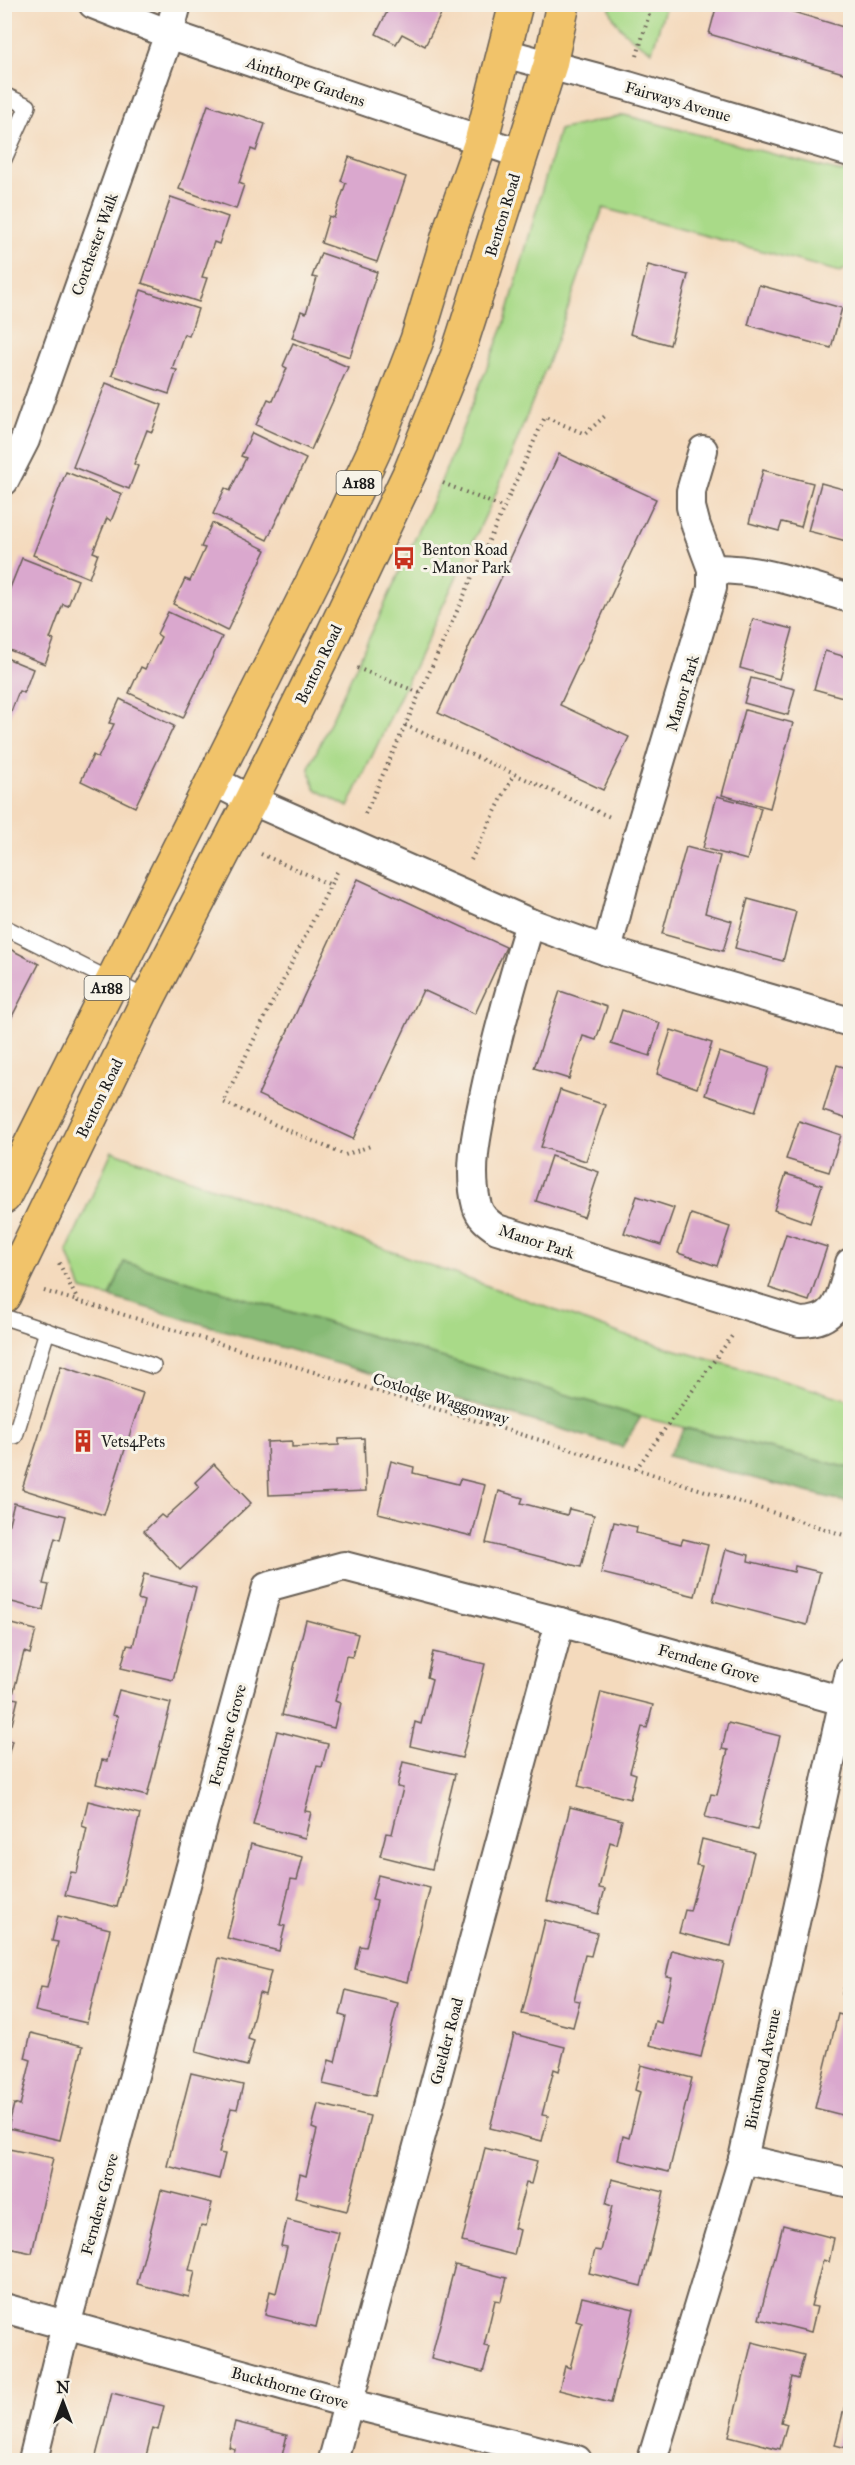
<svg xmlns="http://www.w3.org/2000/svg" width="855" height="2465" font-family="'IM FELL Great Primer',serif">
	<rect width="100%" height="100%" fill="#f7f3e8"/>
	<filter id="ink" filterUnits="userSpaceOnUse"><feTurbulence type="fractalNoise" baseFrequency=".0167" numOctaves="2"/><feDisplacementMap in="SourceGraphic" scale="12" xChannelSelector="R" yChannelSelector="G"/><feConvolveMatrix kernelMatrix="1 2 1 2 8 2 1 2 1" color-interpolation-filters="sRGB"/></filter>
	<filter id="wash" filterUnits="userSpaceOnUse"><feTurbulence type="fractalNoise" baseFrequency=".008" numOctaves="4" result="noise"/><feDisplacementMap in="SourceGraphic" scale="24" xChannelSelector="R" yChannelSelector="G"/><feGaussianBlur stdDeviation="1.35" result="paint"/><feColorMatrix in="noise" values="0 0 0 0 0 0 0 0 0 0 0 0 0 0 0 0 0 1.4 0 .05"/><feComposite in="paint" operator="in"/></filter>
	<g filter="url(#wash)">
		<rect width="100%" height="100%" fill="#f4dabd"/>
		<g fill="#a9da88" stroke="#627b52" stroke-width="1.5">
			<path d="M609 5H666L652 51C634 42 613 26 609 5Z"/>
			<polygon points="624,115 841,172 850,171 850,266 840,272 603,208 556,342 497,491 348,807 315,789 309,768 438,489 504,325 559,130"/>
			<polygon points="112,1151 624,1335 850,1400 850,1468 641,1417 124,1262 110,1297 82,1290 67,1251"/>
		</g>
		<g fill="#86ba74" stroke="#516b48" stroke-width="1.5">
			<polygon points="124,1262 641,1417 622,1447 110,1297"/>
			<polygon points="684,1428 850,1468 850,1503 668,1456"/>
		</g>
		<g id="blocks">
			<g fill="#daa8ce">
				<polygon points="391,4 446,4 425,46 402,34 396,44 376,34"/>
				<polygon points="717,4 767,4 850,29 850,75 709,34"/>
				<polygon points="208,105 265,124 256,151 251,149 239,183 244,185 236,209 179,189"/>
				<polygon points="349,157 406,177 377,262 321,243 329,216 334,218 346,183 341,181"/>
				<polygon points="171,197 228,217 219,244 214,242 202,277 207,278 199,302 142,283"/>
				<polygon points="321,253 377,272 350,357 292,338 301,311 306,313 317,278 312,277"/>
				<polygon points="648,265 688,275 670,345 630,334"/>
				<polygon points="759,285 842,308 831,348 748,325"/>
				<polygon points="141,290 198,309 189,336 184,334 172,369 177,370 169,394 112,375"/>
				<polygon points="293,343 348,367 311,450 256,425 268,399 273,401 287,368 283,366"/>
				<polygon points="106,383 162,405 152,432 147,430 134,464 138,466 129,489 73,467"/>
				<polygon points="252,433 306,459 267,540 213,514 225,488 230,491 246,458 241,456"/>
				<polygon points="559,454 656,499 560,705 629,737 603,790 438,713"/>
				<polygon points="763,470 813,483 801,527 782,522 779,531 749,523"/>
				<polygon points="66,472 122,494 111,521 107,518 93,552 98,554 89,578 33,555"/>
				<polygon points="821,483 850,491 850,542 808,531"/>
				<polygon points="212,523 266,550 227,631 173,604 185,579 190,581 205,548 201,547"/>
				<polygon points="22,558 78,580 68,606 63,604 50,639 54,640 45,664 4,648 4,603"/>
				<polygon points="168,612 222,637 183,718 129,693 141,667 145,669 161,637 157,634"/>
				<polygon points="753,619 793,629 779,679 740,668"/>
				<polygon points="825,651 850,658 850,699 814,689"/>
				<polygon points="4,657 33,669 24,693 19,691 6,725 10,727 5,740"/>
				<polygon points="751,678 795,689 788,715 744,703"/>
				<polygon points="120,699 174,726 135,807 81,781 93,755 98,758 114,724 109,723"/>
				<polygon points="745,710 793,723 770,808 722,795"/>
				<polygon points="717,796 761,808 747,860 703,848"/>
				<polygon points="686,847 720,856 705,913 732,921 723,951 662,934"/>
				<polygon points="358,879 506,947 475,1014 423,990 353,1139 258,1095"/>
				<polygon points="748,899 796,912 783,961 735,948"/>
				<polygon points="4,946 39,964 4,1032"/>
				<polygon points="560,991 607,1007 596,1040 583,1036 569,1079 534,1068"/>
				<polygon points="622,1010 660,1023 650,1056 611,1044"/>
				<polygon points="671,1030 712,1043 697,1088 657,1074"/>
				<polygon points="719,1052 769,1068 755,1112 705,1095"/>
				<polygon points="837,1065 850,1069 850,1120 823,1111"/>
				<polygon points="560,1090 605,1105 586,1161 541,1147"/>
				<polygon points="799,1121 841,1135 829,1172 786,1159"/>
				<polygon points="551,1156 599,1172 584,1217 536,1201"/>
				<polygon points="786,1174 822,1185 810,1223 774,1210"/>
				<polygon points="637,1196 674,1208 661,1245 624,1233"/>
				<polygon points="691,1214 730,1227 717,1266 678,1253"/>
				<polygon points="786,1234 827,1247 809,1301 769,1288"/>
				<polygon points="61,1366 143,1393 104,1515 22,1489"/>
				<polygon points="364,1438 366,1491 269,1495 267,1442 292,1441 292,1447 339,1445 339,1439"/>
				<polygon points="391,1461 414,1467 413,1473 458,1484 460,1479 485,1485 472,1536 378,1513"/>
				<polygon points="214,1464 251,1503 180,1570 144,1531 161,1515 165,1518 199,1487 195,1482"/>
				<polygon points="499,1491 523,1498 521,1503 567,1515 569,1509 594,1515 581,1567 486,1543"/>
				<polygon points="14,1503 66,1516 60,1540 55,1538 43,1584 49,1585 43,1610 4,1600 4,1543"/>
				<polygon points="614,1522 637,1527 636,1533 681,1544 683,1539 708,1545 695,1596 601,1573"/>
				<polygon points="726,1549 749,1555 748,1561 794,1572 795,1566 820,1572 807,1625 713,1601"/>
				<polygon points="144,1574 196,1587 173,1680 121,1668 127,1645 133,1646 144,1601 138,1599"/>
				<polygon points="306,1620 358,1634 352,1657 346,1656 335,1701 340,1703 334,1728 282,1715"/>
				<polygon points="4,1622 36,1630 30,1654 24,1652 12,1698 18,1699 12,1724 4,1722"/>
				<polygon points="433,1652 485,1664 462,1758 410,1746 415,1722 421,1724 432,1679 427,1677"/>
				<polygon points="119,1690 171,1703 147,1796 96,1784 102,1760 107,1761 118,1716 112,1715"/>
				<polygon points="601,1692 653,1705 647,1728 642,1727 630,1772 636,1774 630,1799 578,1786"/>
				<polygon points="728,1723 780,1736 757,1830 705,1817 711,1794 717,1795 728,1750 722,1749"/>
				<polygon points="277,1731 328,1744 322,1767 317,1766 305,1811 311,1812 305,1838 253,1825"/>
				<polygon points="4,1739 12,1741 5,1767 4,1766"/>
				<polygon points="403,1762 455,1774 432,1869 380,1856 386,1833 392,1834 403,1788 397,1787"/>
				<polygon points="88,1801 140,1814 117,1907 65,1895 71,1872 77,1873 87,1828 82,1826"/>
				<polygon points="570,1807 622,1820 616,1844 610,1842 599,1888 605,1889 598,1914 547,1901"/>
				<polygon points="702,1839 754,1852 731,1946 679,1933 685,1910 690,1911 702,1866 696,1865"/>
				<polygon points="251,1844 303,1857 297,1880 291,1879 280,1925 285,1926 279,1951 227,1938"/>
				<polygon points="378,1875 430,1888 407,1982 355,1969 360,1946 366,1947 377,1901 372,1900"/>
				<polygon points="58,1916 110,1929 87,2023 35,2011 41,1987 47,1988 58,1942 52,1941"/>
				<polygon points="545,1920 597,1933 591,1956 585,1955 574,2000 580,2001 573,2027 522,2014"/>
				<polygon points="672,1950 724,1963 701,2057 649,2045 655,2021 661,2023 672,1977 666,1976"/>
				<polygon points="219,1958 271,1971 265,1995 259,1993 248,2039 254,2041 247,2066 196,2052"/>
				<polygon points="850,1962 850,1996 842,1994"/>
				<polygon points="346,1990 398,2003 375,2096 323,2084 329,2060 335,2062 346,2017 340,2015"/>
				<polygon points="838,2014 850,2017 850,2117 815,2108"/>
				<polygon points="31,2033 83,2046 60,2140 8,2128 14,2104 20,2106 31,2060 25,2058"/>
				<polygon points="514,2034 565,2047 559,2071 554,2069 542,2115 548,2116 542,2141 490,2128"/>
				<polygon points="641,2065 692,2078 669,2172 618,2160 623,2136 629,2138 640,2092 635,2090"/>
				<polygon points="191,2073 243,2085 237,2109 231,2108 219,2153 225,2154 219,2179 167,2166"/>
				<polygon points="318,2104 370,2116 347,2211 295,2198 300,2174 306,2176 317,2130 312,2128"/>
				<polygon points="4,2148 53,2158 32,2253 4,2247"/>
				<polygon points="485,2148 537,2161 531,2184 526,2183 514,2228 520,2230 514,2255 462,2242"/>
				<polygon points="612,2179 664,2192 641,2286 589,2273 595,2250 601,2251 612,2206 606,2204"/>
				<polygon points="161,2190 212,2203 206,2226 201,2225 189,2270 195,2271 189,2297 137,2284"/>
				<polygon points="287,2220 339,2233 316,2327 265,2315 270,2291 276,2293 287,2247 281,2246"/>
				<polygon points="783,2225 834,2238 829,2262 823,2260 811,2306 817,2307 811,2332 759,2319"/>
				<polygon points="455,2265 507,2278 501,2301 495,2300 484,2346 490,2347 483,2372 431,2359"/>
				<polygon points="582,2297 634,2309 611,2403 559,2390 565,2366 570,2368 582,2323 576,2321"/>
				<polygon points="752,2342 804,2355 798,2379 792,2377 781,2422 787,2424 780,2449 729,2436"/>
				<polygon points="112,2393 164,2406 158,2430 153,2428 145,2460 95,2460"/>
				<polygon points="847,2397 850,2398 850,2449 835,2445"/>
				<polygon points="235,2422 287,2435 281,2460 232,2460 235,2449 229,2447"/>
			</g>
		</g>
	</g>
	<g filter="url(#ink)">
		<use href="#blocks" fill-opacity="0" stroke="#685e54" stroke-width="1.5"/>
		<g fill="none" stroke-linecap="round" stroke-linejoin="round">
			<g stroke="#685e54" stroke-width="18">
				<g id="lane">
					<polyline points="4,95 28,106 4,159"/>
					<polyline points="4,927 148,999"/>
					<polyline points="4,1317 153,1366"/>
					<polyline points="15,1436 47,1331"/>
				</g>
			</g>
			<g stroke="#685e54" stroke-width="32">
				<g id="street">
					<polyline points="93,4 169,34 521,154"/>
					<polyline points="504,53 628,86 850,152"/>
					<polyline points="4,481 25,440 169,34 177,4"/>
					<path d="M712 569C760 568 805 585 850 598"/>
					<polyline points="212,780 251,800 530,923 607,951 850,1022"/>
					<path d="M530 923C513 979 497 1034 485 1092 478 1127 467 1169 477 1206 480 1217 488 1223 497 1229L800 1322C840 1322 841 1295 850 1263"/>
					<polyline points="607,951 625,879 712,588 712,569 696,526 691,507 691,491 703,450"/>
					<polyline points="743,2159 850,2183"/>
					<polyline points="4,2308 347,2403 577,2460"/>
					<polyline points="33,2460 66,2325 267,1587 344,1566 560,1622 850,1703"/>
					<polyline points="333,2460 560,1622"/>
					<polyline points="652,2460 743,2159 850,1672"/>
				</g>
			</g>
			<g stroke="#685e54" stroke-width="36">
				<g id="primary">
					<polyline points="4,1197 323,561 374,451 417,340 452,224 481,142 516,4"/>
					<polyline points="4,1296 148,999 251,800 323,655 411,470 457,356 550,65 563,4"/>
				</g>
			</g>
			<g stroke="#685e54" stroke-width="4" stroke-dasharray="1.5 4.5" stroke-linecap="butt">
				<polyline points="637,56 652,4"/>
				<polyline points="443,483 504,508"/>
				<polyline points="357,668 420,693"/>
				<polyline points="405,725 610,817"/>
				<polyline points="365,814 545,417 585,434 606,415"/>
				<polyline points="261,854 331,885"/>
				<polyline points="471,860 514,774"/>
				<polyline points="337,872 223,1102 345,1155 373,1145"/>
				<polyline points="59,1263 78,1301 636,1469 850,1537"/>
				<polyline points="44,1291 77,1301"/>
				<polyline points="636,1469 732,1336"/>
			</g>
			<use href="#lane" stroke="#fff" stroke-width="15"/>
			<use href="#street" stroke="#fff" stroke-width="28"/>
			<use href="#primary" stroke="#f1c36a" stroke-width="33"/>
		</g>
	</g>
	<defs>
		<g id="bus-bare" transform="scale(1.8)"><path d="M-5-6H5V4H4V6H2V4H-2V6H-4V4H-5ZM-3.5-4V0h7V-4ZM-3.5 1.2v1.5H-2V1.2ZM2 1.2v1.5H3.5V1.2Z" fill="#c8321e" stroke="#f7f3e8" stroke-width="2.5" paint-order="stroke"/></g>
		<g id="building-bare" transform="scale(1.8)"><path d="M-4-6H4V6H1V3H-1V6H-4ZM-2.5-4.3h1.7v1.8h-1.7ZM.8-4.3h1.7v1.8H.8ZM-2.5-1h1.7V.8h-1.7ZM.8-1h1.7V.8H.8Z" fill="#c8321e" stroke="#f7f3e8" stroke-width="2.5" paint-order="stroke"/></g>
	</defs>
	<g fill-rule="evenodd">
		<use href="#bus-bare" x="404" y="558"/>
		<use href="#building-bare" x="83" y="1441"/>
	</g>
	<g text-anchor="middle" stroke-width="6" stroke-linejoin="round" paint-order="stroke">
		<g fill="#f7f3e8" stroke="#5e5c59" stroke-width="1.5">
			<rect x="336.5" y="471" width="45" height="24" rx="4.5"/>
			<rect x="84.5" y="976" width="45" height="24" rx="4.5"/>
		</g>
		<g font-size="15" font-weight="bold" fill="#1c1c1c">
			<text x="359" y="488">A188</text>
			<text x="107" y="993">A188</text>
		</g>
		<g font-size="16" fill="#1c1c1c" stroke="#f7f3e8">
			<text transform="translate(306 81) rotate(19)" y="6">Ainthorpe Gardens</text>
			<text transform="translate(678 101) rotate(16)" y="6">Fairways Avenue</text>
			<text transform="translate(502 215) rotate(-73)" y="6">Benton Road</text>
			<text transform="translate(94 244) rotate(-70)" y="6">Corchester Walk</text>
			<text transform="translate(318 664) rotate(-64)" y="6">Benton Road</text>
			<text transform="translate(682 693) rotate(-73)" y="6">Manor Park</text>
			<text transform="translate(99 1098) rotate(-64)" y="6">Benton Road</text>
			<text transform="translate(537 1241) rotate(18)" y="6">Manor Park</text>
			<text transform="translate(441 1398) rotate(17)" y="6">Coxlodge Waggonway</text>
			<text transform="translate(709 1663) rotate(16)" y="6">Ferndene Grove</text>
			<text transform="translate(227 1735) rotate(-75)" y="6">Ferndene Grove</text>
			<text transform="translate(446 2041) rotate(-75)" y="6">Guelder Road</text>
			<text transform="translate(762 2069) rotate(-78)" y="6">Birchwood Avenue</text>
			<text transform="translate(99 2204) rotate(-75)" y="6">Ferndene Grove</text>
			<text transform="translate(290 2387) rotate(15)" y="6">Buckthorne Grove</text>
		</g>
		<g font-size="16" fill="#1c1c1c" stroke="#f7f3e8" text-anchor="start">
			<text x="422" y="555">Benton Road<tspan x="422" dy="18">- Manor Park</tspan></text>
			<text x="101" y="1447">Vets4Pets</text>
		</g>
	</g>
	<rect width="855" height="2465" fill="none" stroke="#f7f3e8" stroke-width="24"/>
	<g transform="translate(63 2402)" stroke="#f7f3e8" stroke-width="4.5" paint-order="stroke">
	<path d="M0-4.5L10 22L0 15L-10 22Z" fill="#1c1c1c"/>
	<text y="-9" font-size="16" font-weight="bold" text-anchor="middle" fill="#1c1c1c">N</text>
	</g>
</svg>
